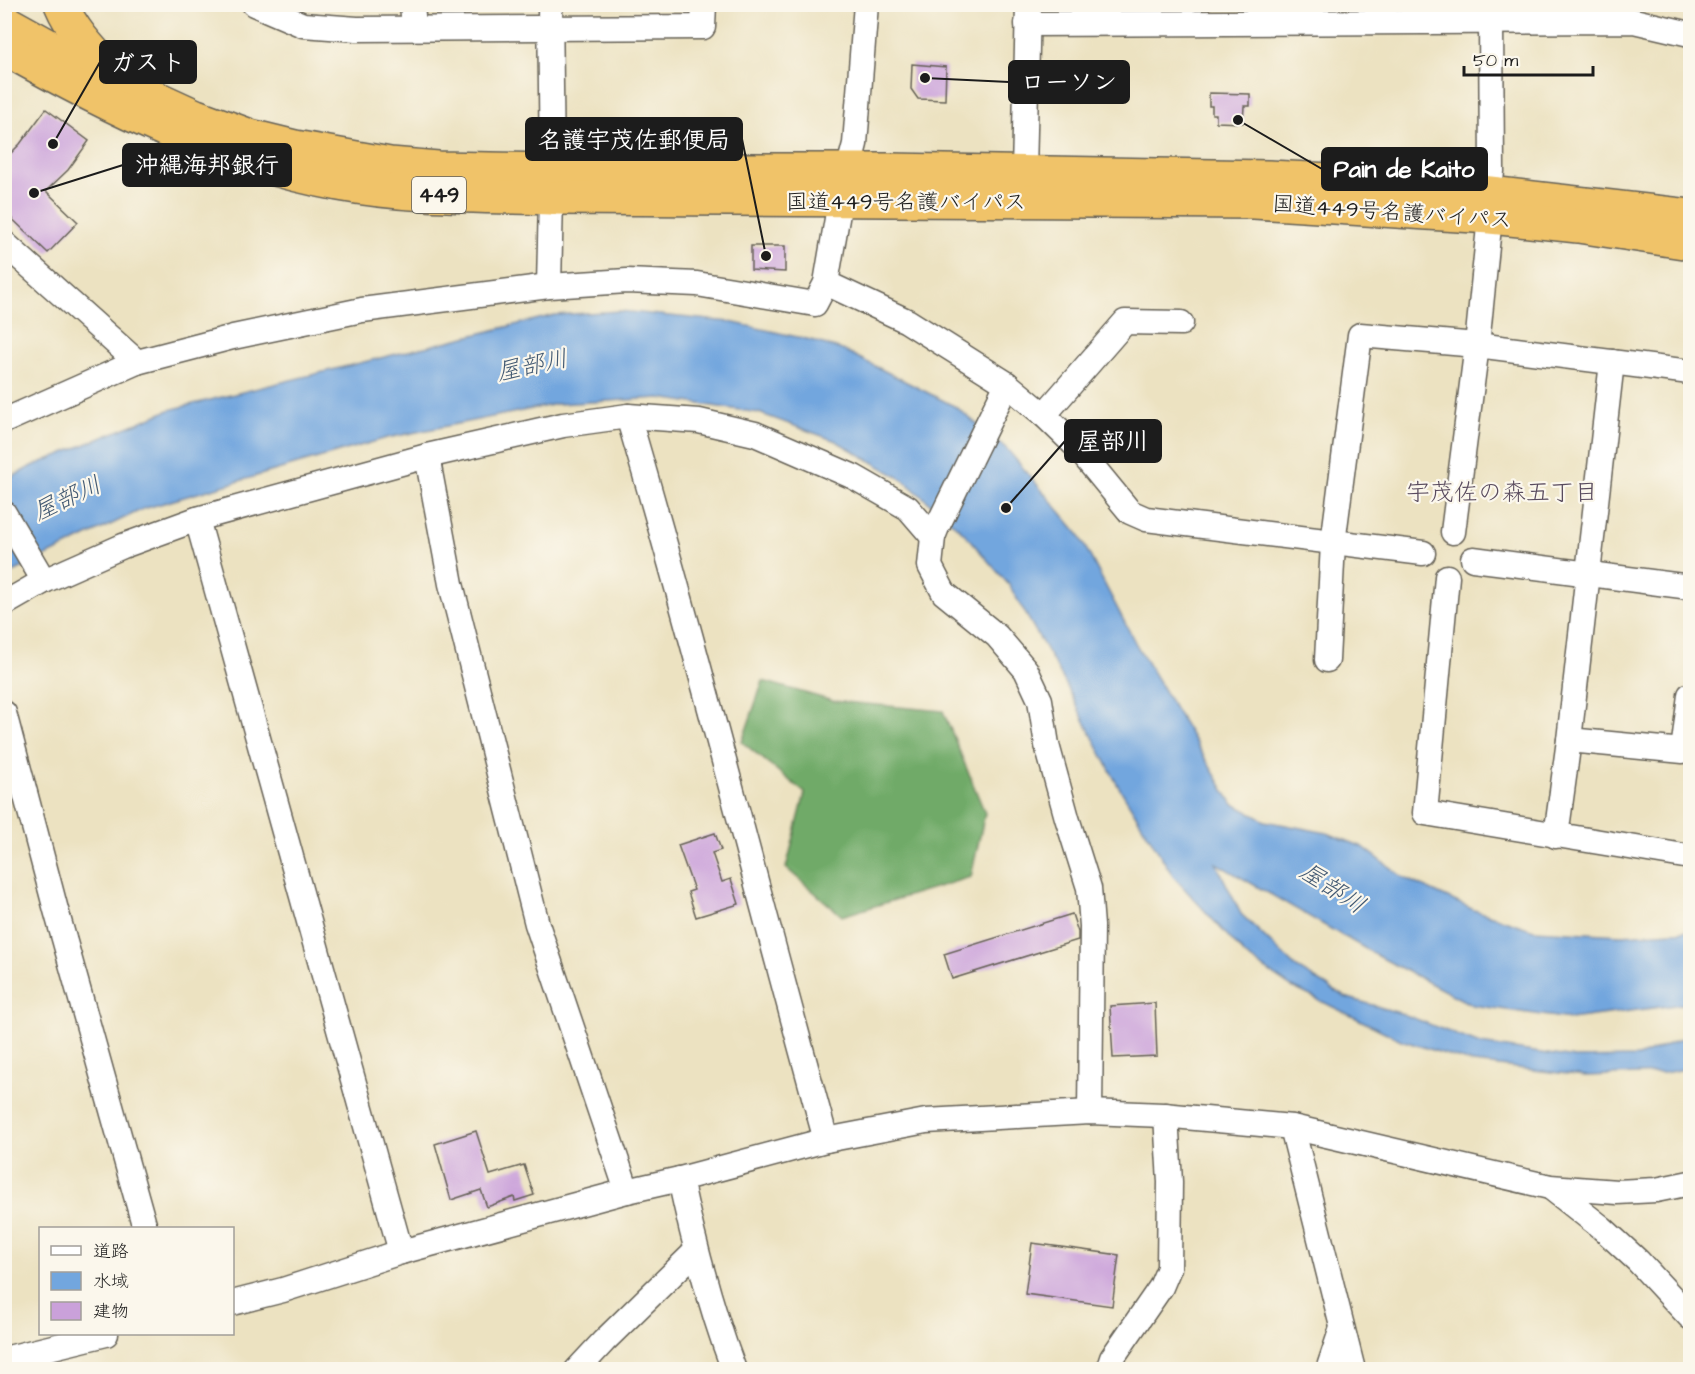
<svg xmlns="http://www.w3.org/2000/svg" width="1695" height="1374" font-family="'Architects Daughter','Klee One',sans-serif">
	<rect width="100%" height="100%" fill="#fbf7ec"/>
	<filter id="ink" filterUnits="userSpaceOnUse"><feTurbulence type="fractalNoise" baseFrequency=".0167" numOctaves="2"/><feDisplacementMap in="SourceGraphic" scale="12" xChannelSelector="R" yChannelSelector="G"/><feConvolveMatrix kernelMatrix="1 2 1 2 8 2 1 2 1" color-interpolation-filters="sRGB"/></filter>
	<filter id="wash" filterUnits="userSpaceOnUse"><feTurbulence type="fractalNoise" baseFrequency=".008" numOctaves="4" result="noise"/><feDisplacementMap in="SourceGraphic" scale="24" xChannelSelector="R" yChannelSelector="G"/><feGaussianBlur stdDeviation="1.35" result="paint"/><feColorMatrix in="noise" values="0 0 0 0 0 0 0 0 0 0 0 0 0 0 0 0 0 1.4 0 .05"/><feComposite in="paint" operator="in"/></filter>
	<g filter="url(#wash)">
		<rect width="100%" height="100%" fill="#ece2c1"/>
		<polygon fill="#70aa68" stroke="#466342" stroke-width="1.5" points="763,681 833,701 943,711 985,813 971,877 842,916 786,868 805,793 742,742"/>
		<polygon fill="#72a6de" stroke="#47617d" stroke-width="1.5" points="620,311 730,322 811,340 845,351 956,407 1007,449 1078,533 1137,646 1232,803 1265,821 1327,833 1363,847 1404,878 1474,910 1534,930 1621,935 1690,931 1690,1003 1570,1019 1472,1005 1378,956 1216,863 1241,914 1297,968 1345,997 1403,1014 1480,1044 1575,1058 1638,1057 1690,1035 1690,1068 1664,1073 1586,1076 1473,1063 1401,1040 1290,986 1246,956 1173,876 1117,784 1063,679 1009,585 964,533 902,479 836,441 759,413 660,398 557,404 387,438 143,509 5,576 5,481 30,467 169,410 555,315"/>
		<g id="blocks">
			<g fill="#caa1da">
				<polygon points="912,64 946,67 945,100 918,99 911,89"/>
				<polygon points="1209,93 1250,94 1250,106 1244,106 1243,123 1216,122 1216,114 1212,114 1212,106 1209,106"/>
				<polygon points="46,109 89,141 68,170 46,191 78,222 48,253 4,211 4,160 20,144"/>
				<polygon points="751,246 785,246 785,272 751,270"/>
				<polygon points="715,833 721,850 712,853 722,882 731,879 739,904 696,917 688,892 694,890 678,845"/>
				<polygon points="1072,914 1078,932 1078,940 952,979 944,954"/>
				<polygon points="1155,1003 1157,1056 1113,1058 1110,1006"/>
				<polygon points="476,1131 490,1175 524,1165 534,1195 515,1201 514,1197 487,1207 481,1190 451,1200 435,1144"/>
				<polygon points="1032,1243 1119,1255 1112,1306 1025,1294"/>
			</g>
		</g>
	</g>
	<g filter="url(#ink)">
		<use href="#blocks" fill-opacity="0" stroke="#656156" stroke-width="1.5"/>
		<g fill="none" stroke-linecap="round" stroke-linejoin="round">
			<g stroke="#656156" stroke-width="27">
				<g id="minor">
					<polyline points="254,4 303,25 357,29 703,27 704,4"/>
					<polyline points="412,4 414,28"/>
					<polyline points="550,4 552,170"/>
					<polyline points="1027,24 1634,21 1690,34"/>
					<polyline points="1024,172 1028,4"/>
					<polyline points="1490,193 1492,171 1491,21"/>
					<polyline points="4,243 137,362"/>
					<polyline points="826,283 907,321 1007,384 1044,415 1075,445 1130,512 1146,519 1423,553"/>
					<polyline points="549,286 551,198"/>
					<polyline points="1007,384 937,527 933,537 930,566 944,593 997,636 1026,670 1040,700 1047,745 1067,818 1089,888 1092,926 1090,1112"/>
					<polyline points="1044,415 1125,322 1181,323"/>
					<path d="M628 416C699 656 759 899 826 1140"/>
					<polyline points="4,421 137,362 233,337 362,310 549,286 627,281 697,284 815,304 826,283 840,201 855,144 866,4"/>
					<polyline points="427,456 451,584 537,924 627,1191"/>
					<polyline points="4,513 44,581"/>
					<polyline points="197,519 401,1252"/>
					<polyline points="1453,532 1477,345 1490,217"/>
					<polyline points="1473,559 1690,587"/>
					<polyline points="1447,577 1425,813 1690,857"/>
					<polyline points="4,604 44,581 123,546 197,519 427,456 563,425 628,416 699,421 755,434 854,477 908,508 933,537"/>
					<polyline points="1327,660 1333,543 1360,335 1477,345 1690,372"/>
					<polyline points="4,713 56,910 145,1228"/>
					<polyline points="1569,740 1683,751 1690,695"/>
					<polyline points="1556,836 1569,740 1612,362"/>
					<polyline points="1292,1127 1353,1370"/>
					<path d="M680 1179C694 1244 710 1307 734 1370"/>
					<polyline points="1550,1187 1602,1228 1638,1261 1690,1317"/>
					<polyline points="232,1303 283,1290 401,1252 627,1191 680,1179 826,1140 926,1121 1090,1112 1163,1115 1292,1127 1550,1187 1617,1192 1656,1190 1690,1183"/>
					<polyline points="4,1359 106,1334"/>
					<polyline points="577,1370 604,1341 696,1251"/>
					<polyline points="1108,1370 1112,1358 1161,1287 1169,1268 1170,1182 1166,1115"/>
					<polyline points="1328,1370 1342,1328"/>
				</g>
			</g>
			<g stroke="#656156" stroke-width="36">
				<g id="highway">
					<path d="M61 4C72 31 93 52 112 72"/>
					<polyline points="4,21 76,61 196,116 250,136 295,147 390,164 438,168 552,170 892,170 1268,177 1374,182 1490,193 1690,216"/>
					<path d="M4 48C110 108 219 162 339 184 409 197 481 196 551 198L1254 202 1490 217 1578 226 1690 243"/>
				</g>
			</g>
			<use href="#minor" stroke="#fff" stroke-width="24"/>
			<use href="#highway" stroke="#f0c369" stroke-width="33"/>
		</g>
	</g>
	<g text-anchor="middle" stroke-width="4.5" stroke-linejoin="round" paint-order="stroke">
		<rect fill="#fbf7ec" stroke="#5f5e5a" stroke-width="1.5" x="412" y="177" width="54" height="36" rx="4.5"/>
		<g font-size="21" font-weight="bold" fill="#1c1c1c">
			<text x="439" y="202">449</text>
		</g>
		<g font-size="22" fill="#1c1c1c" stroke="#fbf7ec">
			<text x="906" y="209">国道449号名護バイパス</text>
			<text transform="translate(1392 211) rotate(4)" y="8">国道449号名護バイパス</text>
		</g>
		<g font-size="24" font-style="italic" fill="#435a73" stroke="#fbf7ec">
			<text transform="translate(532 365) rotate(-12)" y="8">屋部川</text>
			<text transform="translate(67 498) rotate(-25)" y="8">屋部川</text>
			<text transform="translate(1333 888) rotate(33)" y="8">屋部川</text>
		</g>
		<g font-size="24" fill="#594b5e" stroke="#fbf7ec">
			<text x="1502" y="500">宇茂佐の森五丁目</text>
		</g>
	</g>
	<path fill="none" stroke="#1c1c1c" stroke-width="2" d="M53 144L100 62M925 78L1009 82M766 256L742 139M34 193L123 165M1238 120L1322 169M1006 508L1065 441"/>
	<g fill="#1c1c1c" stroke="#fbf7ec" stroke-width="2">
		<circle cx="53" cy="144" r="6"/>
		<circle cx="925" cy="78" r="6"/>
		<circle cx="766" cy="256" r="6"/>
		<circle cx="34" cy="193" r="6"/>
		<circle cx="1238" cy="120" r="6"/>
		<circle cx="1006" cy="508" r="6"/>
	</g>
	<g fill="#1c1c1c" stroke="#1c1c1c" stroke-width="2">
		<rect x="100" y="41" width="96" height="42" rx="6"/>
		<rect x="1009" y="61" width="120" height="42" rx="6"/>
		<rect x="526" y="118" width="216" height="42" rx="6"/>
		<rect x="123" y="144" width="168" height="42" rx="6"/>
		<rect x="1322" y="148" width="165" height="42" rx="6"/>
		<rect x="1065" y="420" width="96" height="42" rx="6"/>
	</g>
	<g font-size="24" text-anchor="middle" font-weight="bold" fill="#fff">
		<text x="148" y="70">ガスト</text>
		<text x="1069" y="90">ローソン</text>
		<text x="634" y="148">名護宇茂佐郵便局</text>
		<text x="207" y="173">沖縄海邦銀行</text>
		<text x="1404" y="177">Pain de Kaito</text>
		<text x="1113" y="449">屋部川</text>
	</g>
	<rect width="1695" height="1374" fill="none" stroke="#fbf7ec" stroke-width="24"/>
	<rect x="39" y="1227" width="195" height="108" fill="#fbf7ec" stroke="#a29f99" stroke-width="1.5"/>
	<rect x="51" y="1246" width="30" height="9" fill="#ffffff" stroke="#a29f99" stroke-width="1.5"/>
	<text x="93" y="1257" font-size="18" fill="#1c1c1c">道路</text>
	<rect x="51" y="1272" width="30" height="18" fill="#72a6de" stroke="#a29f99" stroke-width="1.5"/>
	<text x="93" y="1287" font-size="18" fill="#1c1c1c">水域</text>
	<rect x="51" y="1302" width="30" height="18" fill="#caa1da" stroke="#a29f99" stroke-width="1.5"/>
	<text x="93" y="1317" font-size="18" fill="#1c1c1c">建物</text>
	<path d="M1464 66v9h129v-9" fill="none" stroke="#1c1c1c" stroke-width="3"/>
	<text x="1473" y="66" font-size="18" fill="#1c1c1c" stroke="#fbf7ec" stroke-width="4.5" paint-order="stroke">50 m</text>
</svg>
